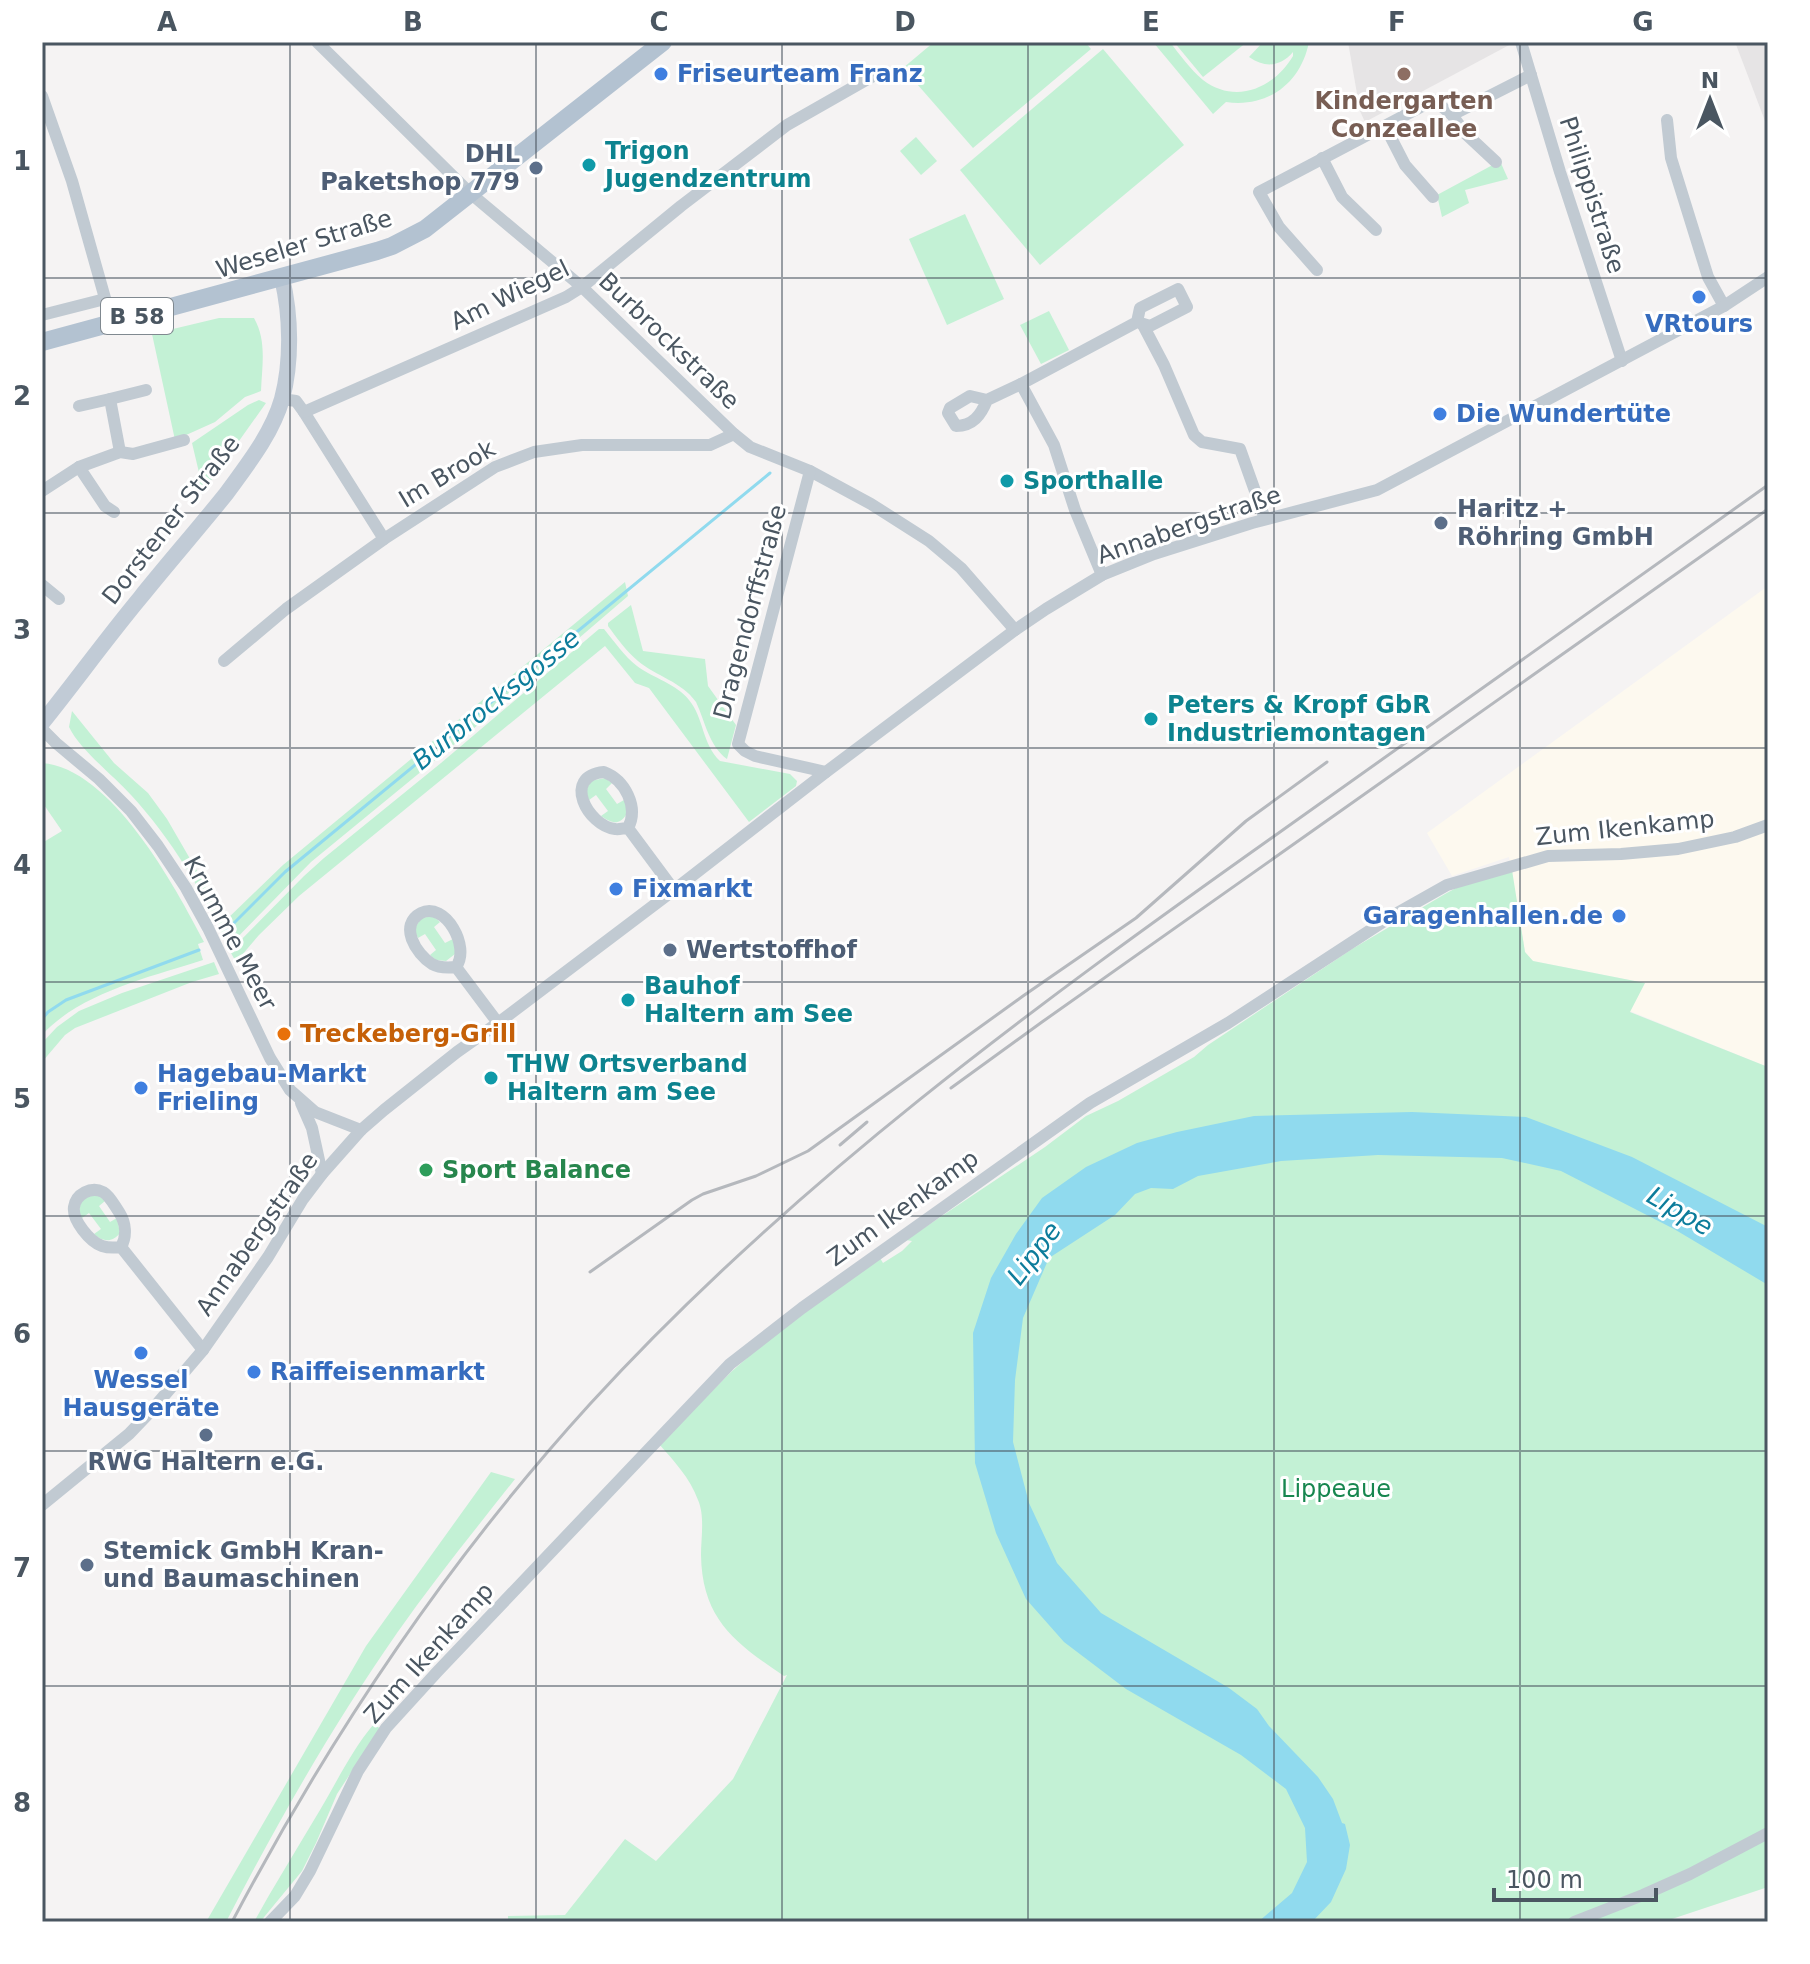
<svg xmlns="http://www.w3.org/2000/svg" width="1810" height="1964" font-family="'DejaVu Sans',sans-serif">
	<rect width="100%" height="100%" fill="#f5f3f3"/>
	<polygon fill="#fdf9ef" points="1768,586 1768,1067 1630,1011 1645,983 1533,961 1525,952 1509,857 1452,876 1427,833"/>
	<g fill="#e6e4e5">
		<polygon points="1348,42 1513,42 1513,43 1365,122 1360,111"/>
		<polygon points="1735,42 1768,42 1768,129 1748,76"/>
	</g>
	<g fill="#c3f1d5">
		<polygon points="934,42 1085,42 1091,49 973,148 903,68"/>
		<path d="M1153 42H1170C1180 55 1190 69 1203 80 1236 105 1274 88 1293 56V52C1280 67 1265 68 1249 57L1263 42H1309C1301 83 1268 108 1226 102L1213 114Z"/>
		<polygon points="1174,42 1247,42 1203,77"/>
		<polygon points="1103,49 1184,145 1040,265 960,170"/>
		<polygon points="916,137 937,161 921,175 900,151"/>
		<polygon points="1500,161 1508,179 1465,190 1469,203 1442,217 1437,195"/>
		<polygon points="965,214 1004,299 947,325 909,239"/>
		<polygon points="1049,311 1069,350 1041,364 1020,325"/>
		<path d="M219 318H254C267 341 262 365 261 391L245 397 215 422 175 440 152 334Z"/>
		<polygon points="259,400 266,403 195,503 189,485 201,481 192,443 248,405"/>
		<path d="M625 582 628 596 473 729 311 862 228 947C205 894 170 837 131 795 113 775 80 750 69 727L72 711 114 763 148 793 167 819 200 876 223 923 283 865Z"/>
		<path d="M631 605 643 651 705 659 708 686 736 725 727 759C709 746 705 721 696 702 682 682 656 676 638 661 626 651 617 638 608 626V623Z"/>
		<path d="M599 629H604C614 641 624 656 637 666 653 678 677 684 689 700 704 718 702 744 720 761L790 774 797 781 796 786 749 822 649 688 635 683 605 646 299 896 259 935 236 962 231 953V950L304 876 324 858 441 763Z"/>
		<path d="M42 763C111 768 175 886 204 942L198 944 203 960C150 977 80 993 42 1035V843L62 831 42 802Z"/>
		<path d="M605 778 612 783 606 789 617 804 624 800 626 805V815C619 826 611 823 601 816L608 811 596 795 589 800 586 792 590 781Z"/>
		<path d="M1512 870 1525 952 1533 961 1645 983 1630 1012 1768 1067V1828L1694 1868 1565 1922H508V1916L565 1915 625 1839 656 1861 733 1779 787 1675 784 1676C735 1643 702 1619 701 1555 701 1538 705 1516 698 1500 690 1478 674 1461 659 1444L731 1372 747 1358 743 1351 880 1258 883 1263 902 1251 912 1241 906 1240 1045 1147 1086 1116 1118 1101 1194 1057 1208 1045 1352 949 1445 894 1456 888Z"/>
		<polygon points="433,916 440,922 434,927 445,943 453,939 455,943 455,954 446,961 436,960 430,955 436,950 425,934 418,938 414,930 421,918"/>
		<polygon points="214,962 219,974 192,982 75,1028 65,1035 42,1062 42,1043 57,1027 79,1011 122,993"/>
		<path d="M98 1195 105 1201 99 1206 110 1222 117 1218 120 1233C112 1243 103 1242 94 1234L101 1229 89 1213 82 1218C77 1209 80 1204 85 1197Z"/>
		<path d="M491 1472 515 1479C475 1530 434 1580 397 1633 333 1725 277 1823 226 1922H206L366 1646Z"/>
		<path d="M373 1725 380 1728 337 1794 316 1843 302 1871 260 1922H254C273 1887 294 1854 314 1820 334 1788 349 1754 373 1725Z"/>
		<polygon points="1768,1837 1768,1887 1663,1922 1584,1922"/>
	</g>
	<polygon fill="#90daee" points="1412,1112 1526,1117 1632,1157 1768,1227 1768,1285 1674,1229 1561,1171 1502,1158 1378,1155 1281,1161 1198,1176 1173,1189 1151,1188 1135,1194 1115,1215 1049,1258 1023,1318 1015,1380 1013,1442 1029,1503 1057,1563 1101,1613 1229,1688 1257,1709 1269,1726 1318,1777 1333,1799 1342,1823 1345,1824 1350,1845 1346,1869 1331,1902 1312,1922 1258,1922 1292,1893 1307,1862 1305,1828 1286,1789 1241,1755 1126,1689 1064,1642 1026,1599 996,1533 975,1463 973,1333 991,1278 1016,1234 1042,1198 1086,1167 1137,1143 1177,1132 1254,1116"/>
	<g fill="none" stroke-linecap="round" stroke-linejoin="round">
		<g stroke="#90daee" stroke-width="3">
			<polyline points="227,930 285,872 770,473"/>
			<polyline points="42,1019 48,1012 66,1000 199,950"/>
		</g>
		<g stroke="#c1cad2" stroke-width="12">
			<polyline points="317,42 470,193 582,287 734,434 750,447 810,471 871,504 929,541 961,568 1015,630"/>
			<polyline points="1521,42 1560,172 1622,361"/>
			<polyline points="42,96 72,181 112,323"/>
			<polyline points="1452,115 1466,134 1496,162"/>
			<polyline points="1667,120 1671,158 1708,277 1724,306"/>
			<polyline points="1385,126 1405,165 1433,197"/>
			<polyline points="1322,158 1342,197 1376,230"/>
			<polyline points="1317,270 1279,227 1259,192 1434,100 1452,115 1531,75"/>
			<polyline points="42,315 105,299"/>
			<polyline points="1143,325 1164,365 1194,435 1202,442 1240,449 1265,519"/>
			<polyline points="282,399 296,401 304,412 384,539"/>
			<path d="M987 400C981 415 973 426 956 426L948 413 950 408 970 396 987 400 1021 384"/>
			<polyline points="79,406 110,399"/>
			<polyline points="304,412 566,297 582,287 681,206 787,125 873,76"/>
			<polyline points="120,452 110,399 146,390"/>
			<polyline points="79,467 105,506 114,512"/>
			<polyline points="810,471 738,744 745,751 755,756 826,772"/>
			<polyline points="42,491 79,467 120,452 133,454 184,440"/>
			<polyline points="1102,575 1075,510 1054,445 1021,384 1137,322 1150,326 1187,307 1178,289 1140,308 1137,322"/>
			<polyline points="42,585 59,599"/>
			<polyline points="224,661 286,609 384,539 495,467 534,452 582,445 710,445 734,434"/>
			<polyline points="42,729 56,743 99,779 131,811 158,846 186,888 208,928 270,1058 290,1090 315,1112 361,1130"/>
			<path d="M628 828C623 828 619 830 615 829 588 826 561 776 604 772 625 780 639 807 628 828L674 890"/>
			<path d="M456 967C447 968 439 968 432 964 416 954 398 925 421 913 445 901 471 947 456 967L498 1023"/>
			<polyline points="301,1103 312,1128 322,1174"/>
			<path d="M121 1247C127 1236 126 1223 119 1212 114 1205 110 1196 103 1192 91 1186 76 1194 74 1207 72 1220 90 1242 102 1246 108 1248 114 1248 121 1247L203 1350"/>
			<polyline points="42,1505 129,1434 151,1411 203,1350 268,1257 303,1199 322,1174 361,1130 384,1110 457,1052 498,1023 674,890 826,772 1015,630 1046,609 1102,575 1154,554 1252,523 1377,490 1724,306 1768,277"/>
			<polyline points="270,1922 295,1896 310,1871 358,1771 386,1728 437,1672 730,1364 802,1308 1090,1103 1228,1023 1392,916 1447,885 1548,856 1621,854 1678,849 1735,837 1768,825"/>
			<polyline points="1574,1922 1643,1895 1690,1874 1768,1833"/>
		</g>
		<path stroke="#c1cbd6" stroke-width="16" d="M42 723C75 682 106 639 140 598 168 563 198 529 226 494 247 465 272 434 282 399 292 361 291 316 282 278"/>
		<polyline stroke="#b3c2d1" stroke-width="18" points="42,342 377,251 392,246 425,229 663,42"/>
		<g stroke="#b5b8bd" stroke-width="3">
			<polyline points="951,1088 1042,1022 1768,509"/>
			<polyline points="840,1145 867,1122"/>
			<polyline points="590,1272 692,1200 703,1194 756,1176 808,1151 1023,996 1136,918 1246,821 1327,762"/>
			<path d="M232 1922C330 1736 448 1560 590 1404 793 1182 1036 1005 1280 832 1443 717 1606 602 1768 485"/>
		</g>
	</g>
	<path fill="none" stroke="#4a5661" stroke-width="2" stroke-opacity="0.55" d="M290 42V1922M536 42V1922M782 42V1922M1028 42V1922M1274 42V1922M1520 42V1922M42 278H1768M42 513H1768M42 748H1768M42 982H1768M42 1216H1768M42 1451H1768M42 1686H1768"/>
	<g fill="#3f7fe0" stroke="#fff" stroke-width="3">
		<circle cx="661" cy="74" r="8"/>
		<circle cx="1699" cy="297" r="8"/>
		<circle cx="1440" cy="414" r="8"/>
		<circle cx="616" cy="889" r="8"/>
		<circle cx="1619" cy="916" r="8"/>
		<circle cx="141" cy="1088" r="8"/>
		<circle cx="141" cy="1353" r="8"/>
		<circle cx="254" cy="1372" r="8"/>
	</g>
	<circle fill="#8d6e63" stroke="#fff" stroke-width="3" cx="1404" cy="74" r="8"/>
	<g fill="#0f9aa8" stroke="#fff" stroke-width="3">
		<circle cx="589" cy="165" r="8"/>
		<circle cx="1007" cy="481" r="8"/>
		<circle cx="1151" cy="719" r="8"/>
		<circle cx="628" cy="1000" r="8"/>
		<circle cx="491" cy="1078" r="8"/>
	</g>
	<g fill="#5c6f8a" stroke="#fff" stroke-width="3">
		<circle cx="536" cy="168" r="8"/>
		<circle cx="1441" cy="523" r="8"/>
		<circle cx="670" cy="950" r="8"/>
		<circle cx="206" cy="1435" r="8"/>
		<circle cx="87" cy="1565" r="8"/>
	</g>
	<circle fill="#e8710a" stroke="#fff" stroke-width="3" cx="284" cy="1034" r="8"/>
	<circle fill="#2e9e5b" stroke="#fff" stroke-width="3" cx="426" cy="1170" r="8"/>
	<g text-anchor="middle" stroke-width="6" stroke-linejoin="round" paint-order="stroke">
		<rect fill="#fff" stroke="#808990" stroke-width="2" x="101" y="298" width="72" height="36" rx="6"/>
		<g font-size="22" font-weight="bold" fill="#4a5661">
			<text x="137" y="324">B 58</text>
		</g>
		<g font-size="24" font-weight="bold" fill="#366cbe" stroke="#fff" text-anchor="start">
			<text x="677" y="82">Friseurteam Franz</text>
			<text x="1699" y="332" text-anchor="middle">VRtours</text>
			<text x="1456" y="422">Die Wundertüte</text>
			<text x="632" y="897">Fixmarkt</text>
			<text x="1603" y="924" text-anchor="end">Garagenhallen.de</text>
			<text x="157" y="1082">Hagebau-Markt<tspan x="157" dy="28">Frieling</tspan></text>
			<text x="270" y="1380">Raiffeisenmarkt</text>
			<text x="141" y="1388" text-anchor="middle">Wessel<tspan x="141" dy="28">Hausgeräte</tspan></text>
		</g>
		<g font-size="24" font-weight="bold" fill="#785e54" stroke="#fff">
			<text x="1404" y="109">Kindergarten<tspan x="1404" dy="28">Conzeallee</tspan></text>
		</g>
		<g font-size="24" font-weight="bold" fill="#0d838f" stroke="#fff" text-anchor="start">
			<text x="605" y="159">Trigon<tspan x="605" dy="28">Jugendzentrum</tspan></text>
			<text x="1023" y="489">Sporthalle</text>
			<text x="1167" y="713">Peters &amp; Kropf GbR<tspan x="1167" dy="28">Industriemontagen</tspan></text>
			<text x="644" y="994">Bauhof<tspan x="644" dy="28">Haltern am See</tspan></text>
			<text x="507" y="1072">THW Ortsverband<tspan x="507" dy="28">Haltern am See</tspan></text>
		</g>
		<g font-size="24" font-weight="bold" fill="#4e5e75" stroke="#fff" text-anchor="start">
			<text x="520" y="162" text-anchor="end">DHL<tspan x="520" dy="28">Paketshop 779</tspan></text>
			<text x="1457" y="517">Haritz +<tspan x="1457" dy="28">Röhring GmbH</tspan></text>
			<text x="686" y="958">Wertstoffhof</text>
			<text x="206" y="1470" text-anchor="middle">RWG Haltern e.G.</text>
			<text x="103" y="1559">Stemick GmbH Kran-<tspan x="103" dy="28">und Baumaschinen</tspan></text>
		</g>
		<g font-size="24" fill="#4a5661" stroke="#fff">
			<text transform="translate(1592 195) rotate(72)" y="8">Philippistraße</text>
			<text transform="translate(304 244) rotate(-17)" y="8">Weseler Straße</text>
			<text transform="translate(510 295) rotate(-26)" y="8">Am Wiegel</text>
			<text transform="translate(669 341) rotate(44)" y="8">Burbrockstraße</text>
			<text transform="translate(447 474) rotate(-31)" y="8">Im Brook</text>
			<text transform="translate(171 520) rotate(-52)" y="8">Dorstener Straße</text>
			<text transform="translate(1189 525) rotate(-19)" y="8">Annabergstraße</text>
			<text transform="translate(750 612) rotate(-75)" y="8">Dragendorffstraße</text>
			<text transform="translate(1625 828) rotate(-6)" y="8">Zum Ikenkamp</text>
			<text transform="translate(230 933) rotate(62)" y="8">Krumme Meer</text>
			<text transform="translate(903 1208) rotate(-36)" y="8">Zum Ikenkamp</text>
			<text transform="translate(257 1234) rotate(-55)" y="8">Annabergstraße</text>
			<text transform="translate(429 1653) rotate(-48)" y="8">Zum Ikenkamp</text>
		</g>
		<g font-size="24" font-weight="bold" fill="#c56008" stroke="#fff" text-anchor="start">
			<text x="300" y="1042">Treckeberg-Grill</text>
		</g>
		<g font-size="24" font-weight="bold" fill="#27864d" stroke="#fff" text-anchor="start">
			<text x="442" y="1178">Sport Balance</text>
		</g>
		<g font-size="24" fill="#17864f" stroke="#fff">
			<text x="1336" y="1497">Lippeaue</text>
		</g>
		<g font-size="26" font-style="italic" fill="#0c7c9b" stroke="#fff">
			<text transform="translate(496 699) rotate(-39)" y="9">Burbrocksgosse</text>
			<text transform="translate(1680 1211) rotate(30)" y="9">Lippe</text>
			<text transform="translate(1034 1253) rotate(-53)" y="9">Lippe</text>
		</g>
	</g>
	<rect width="1810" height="1964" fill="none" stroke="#ffffff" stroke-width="88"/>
	<g transform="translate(1710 100)" stroke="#ffffff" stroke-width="6" paint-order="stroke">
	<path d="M0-6L14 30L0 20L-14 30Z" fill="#4a5661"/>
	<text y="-12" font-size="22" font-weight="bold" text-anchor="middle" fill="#4a5661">N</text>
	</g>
	<path d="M1494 1888v12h162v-12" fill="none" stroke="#4a5661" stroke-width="4"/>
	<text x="1506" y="1888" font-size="24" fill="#4a5661" stroke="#ffffff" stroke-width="6" paint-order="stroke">100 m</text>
	<rect x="44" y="44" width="1722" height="1876" fill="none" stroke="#4a5661" stroke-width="3"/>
	<g font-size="26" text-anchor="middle" font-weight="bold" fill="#4a5661">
		<text x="167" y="31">A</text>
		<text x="413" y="31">B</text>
		<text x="659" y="31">C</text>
		<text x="905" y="31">D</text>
		<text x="1151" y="31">E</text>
		<text x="1397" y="31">F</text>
		<text x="1643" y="31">G</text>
		<text x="22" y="170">1</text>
		<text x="22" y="405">2</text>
		<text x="22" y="639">3</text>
		<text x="22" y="874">4</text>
		<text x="22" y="1108">5</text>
		<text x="22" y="1343">6</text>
		<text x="22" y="1577">7</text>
		<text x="22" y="1812">8</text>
	</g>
</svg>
